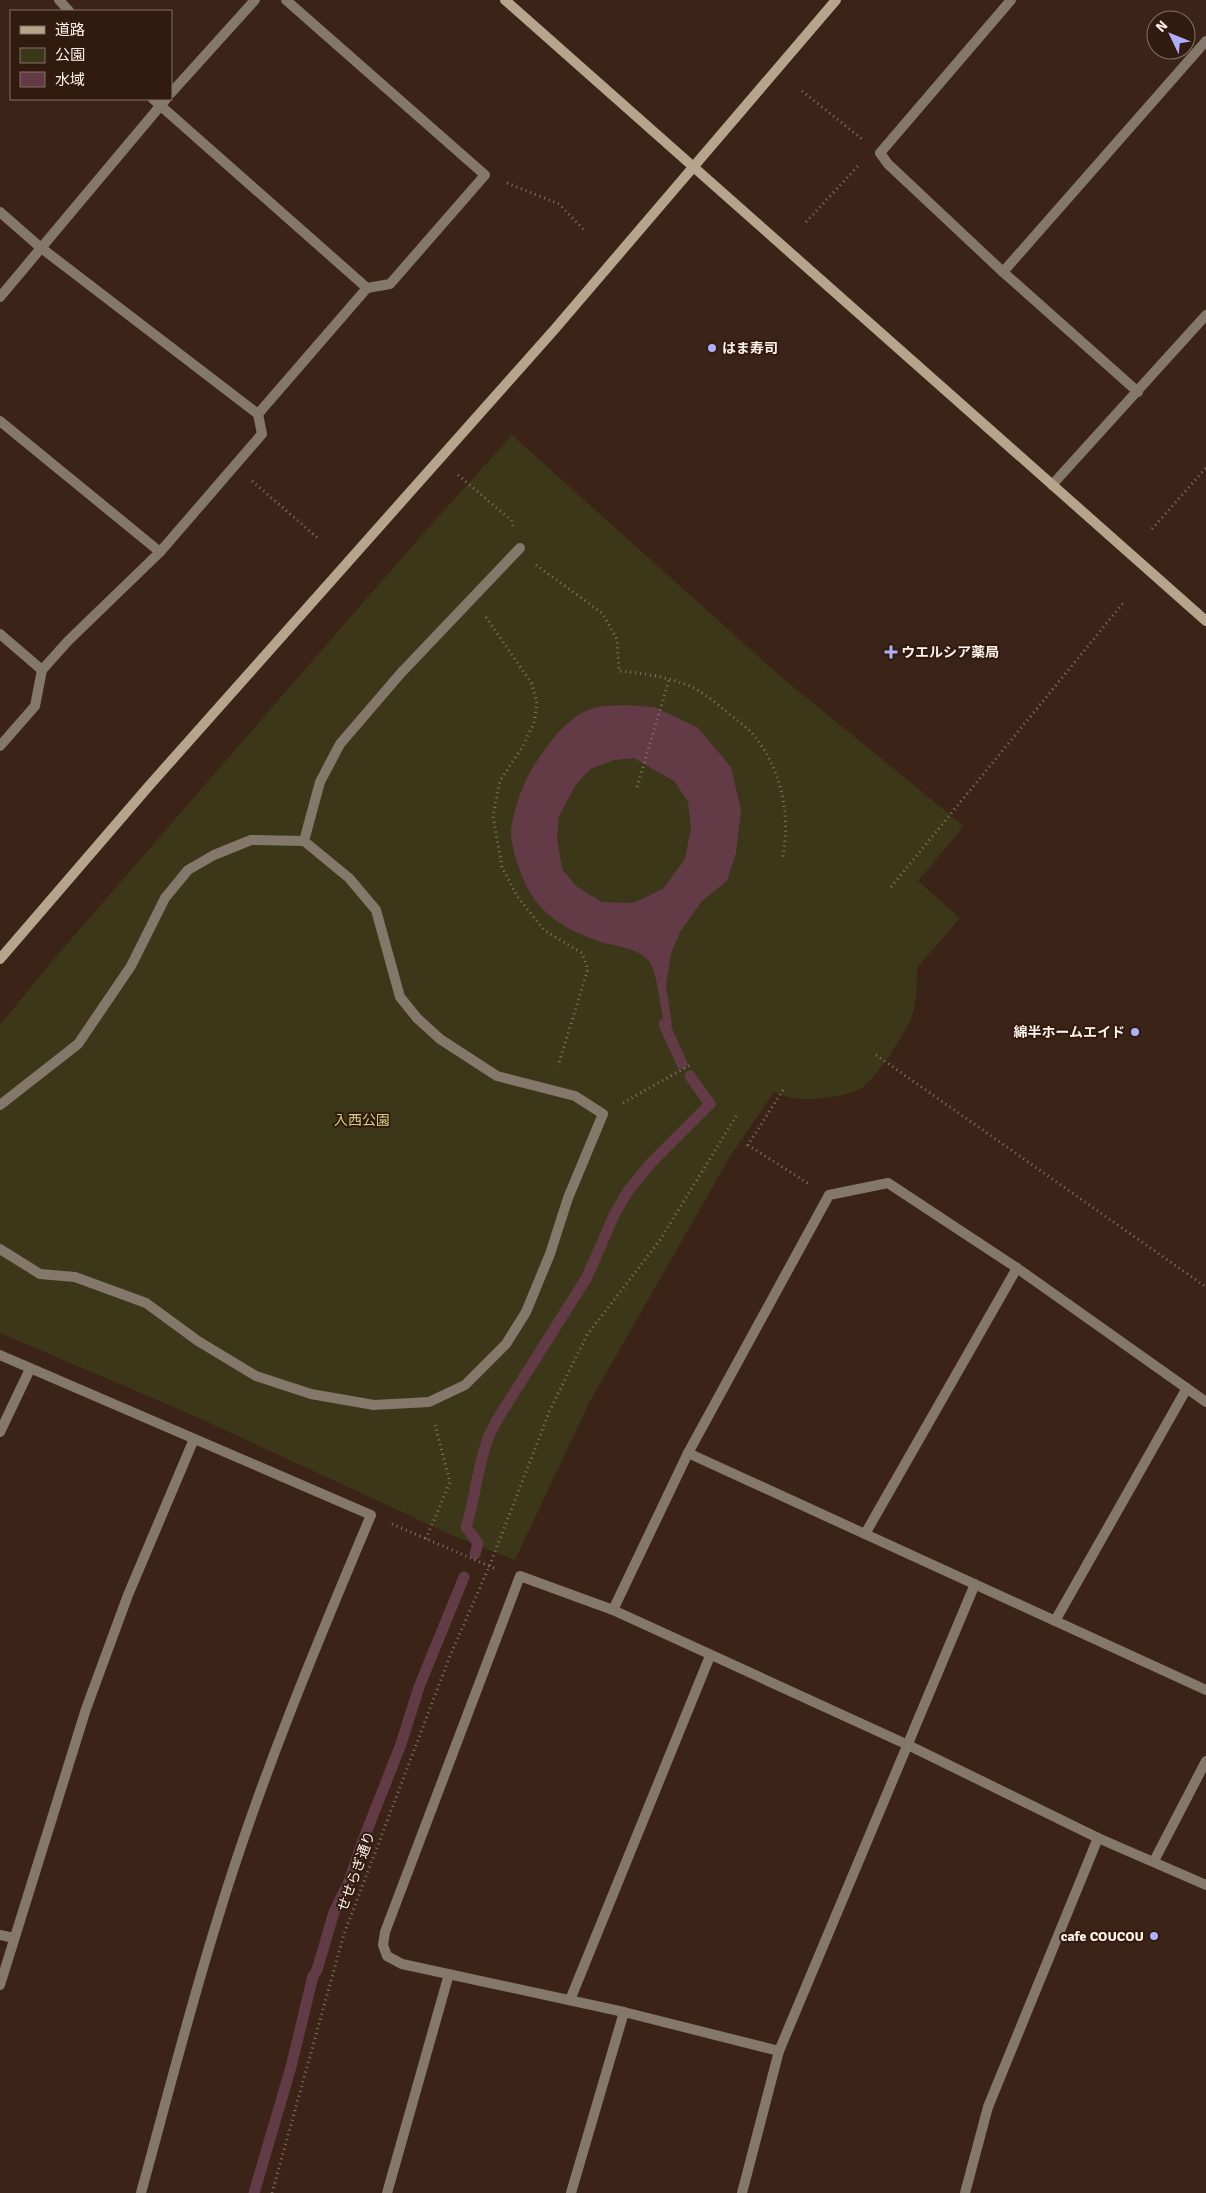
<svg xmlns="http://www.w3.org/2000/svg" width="1206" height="2193" font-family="Signika,'Noto Sans JP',sans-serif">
	<rect width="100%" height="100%" fill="#3b2417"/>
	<path fill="#3b3718" d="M512 435 780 676 964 826 918 881 960 918 917 968C917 985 917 1005 910 1021 904 1035 873 1083 860 1089 848 1096 806 1102 792 1098 786 1097 780 1093 774 1092L731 1155 590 1401 515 1560 458 1538 190 1414 0 1333V1025L53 960 281 697 422 535Z"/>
	<path fill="#623b47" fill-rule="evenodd" d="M624 705 654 707 697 727 731 767 741 810 736 853 727 881 702 901 680 932 671 954 666 986 672 1026 664 1024C661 1010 657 971 649 961 638 949 622 947 608 944 596 941 583 935 572 930 541 914 527 894 517 862 514 853 511 841 511 832 512 813 524 780 535 764 550 742 569 713 598 707 606 705 616 706 624 705ZM634 758 674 781 688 802 691 828 685 859 663 889 633 903 602 902 577 887 562 869 557 838 559 816 575 786 590 769 614 760Z"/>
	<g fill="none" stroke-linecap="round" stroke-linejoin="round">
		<g stroke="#623b47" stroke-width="11">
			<polyline points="664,1024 682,1064"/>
			<path d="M475 1554 478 1543 466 1527C476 1497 477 1465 489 1436 492 1428 497 1420 502 1412L587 1277 615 1213 628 1191 650 1164 710 1104 690 1076"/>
			<polyline points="254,2193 291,2067 313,1976 317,1970 334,1912 348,1884 362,1843 401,1744 419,1687 464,1577"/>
		</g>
		<g stroke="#867368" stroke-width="3" stroke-dasharray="1 4" stroke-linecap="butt">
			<polyline points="802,91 862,139"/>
			<polyline points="507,183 559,204 585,231"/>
			<polyline points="806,222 859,165"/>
			<polyline points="458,475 511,520 513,526"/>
			<polyline points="252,481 319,539"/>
			<polyline points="1152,529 1206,468"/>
			<path d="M536 565 602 613 617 639 619 671C643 673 668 677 690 686 703 692 716 703 727 712 735 719 744 725 751 732 781 766 792 816 782 860"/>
			<polyline points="486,617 532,684 537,704 534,723 523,746 500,781 493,816 502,867 517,896 544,930 582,953 588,969 558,1066"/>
			<polyline points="637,787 669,680"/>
			<polyline points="891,887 1124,602"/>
			<polyline points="876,1055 1206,1287"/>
			<polyline points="783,1090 748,1145 809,1184"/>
			<polyline points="623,1103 690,1065"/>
			<polyline points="392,1524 496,1569"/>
			<polyline points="426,1539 450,1482 435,1425"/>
			<polyline points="272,2193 344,1934 450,1656 489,1567 550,1410 587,1335 660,1240 738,1113"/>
		</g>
		<g stroke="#837869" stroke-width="10">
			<polyline points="59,0 69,11"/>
			<polyline points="1011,0 880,153 888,164 1003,272 1138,392"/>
			<polyline points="171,93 255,0"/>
			<polyline points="153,99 367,288"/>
			<polyline points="0,212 40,247 258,414 262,434 160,552 68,641 42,670 35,706 0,746"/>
			<polyline points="1003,272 1206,41"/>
			<polyline points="0,297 166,99"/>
			<polyline points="258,414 367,288 390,284 485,175 286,0"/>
			<polyline points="0,421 160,552"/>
			<polyline points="1052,485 1206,315"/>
			<polyline points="0,634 42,670"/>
			<polyline points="304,841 320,782 340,744 401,673 520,548"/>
			<polyline points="0,1105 78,1044 131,966 165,898 188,870 214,855 251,840 304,841 349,878 376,910 400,997 417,1018 440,1039 497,1076 575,1096 603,1114 568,1198 550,1254 526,1312 506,1344 465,1385 429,1402 374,1405 311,1394 256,1376 198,1341 146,1303 75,1277 40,1274 0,1249"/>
			<path d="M0 1355 371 1515C315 1648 259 1782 217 1921 189 2011 166 2102 141 2193"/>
			<polyline points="0,1432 30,1369"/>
			<polyline points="688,1453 1206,1690"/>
			<polyline points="865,1534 1017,1268"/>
			<polyline points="613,1610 688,1453 829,1195 888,1183 1017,1268 1206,1402"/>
			<polyline points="1055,1621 1187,1388"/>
			<polyline points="1154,1861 1206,1761"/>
			<polyline points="0,1935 14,1938"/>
			<polyline points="0,1985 86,1709 128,1595 194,1439"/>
			<polyline points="570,2000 710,1656"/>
			<polyline points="779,2051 624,2012 402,1964 387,1956 383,1945 385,1932 520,1576 613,1610 908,1745 1098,1838 1206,1885"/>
			<polyline points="387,2193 449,1974"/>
			<polyline points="571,2193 624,2012"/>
			<polyline points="742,2193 779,2051 975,1584"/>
			<polyline points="965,2193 988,2107 1098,1838"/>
		</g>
		<g stroke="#b6a48c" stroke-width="10">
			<polyline points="505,0 1206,621"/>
			<polyline points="0,959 148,787 554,330 836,0"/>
		</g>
	</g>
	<g fill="#afaefa" stroke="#301b0e" stroke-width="2">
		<circle cx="712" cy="348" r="5"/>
		<path d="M888.5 644.5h5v5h5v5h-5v5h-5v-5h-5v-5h5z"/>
		<circle cx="1135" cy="1032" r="5"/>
		<circle cx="1154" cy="1936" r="5"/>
	</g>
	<g text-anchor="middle" stroke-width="4" stroke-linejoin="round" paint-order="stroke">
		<g font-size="14" font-weight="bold" fill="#fef1ea" stroke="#301b0e" text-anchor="start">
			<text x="722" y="353">はま寿司</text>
			<text x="901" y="657">ウエルシア薬局</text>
			<text x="1125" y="1037" text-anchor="end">綿半ホームエイド</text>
			<text x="1144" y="1941" text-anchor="end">cafe COUCOU</text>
		</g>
		<g font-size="14" fill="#d7cd89" stroke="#301b0e">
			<text x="362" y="1125">入西公園</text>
		</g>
		<g font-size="14" fill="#fef1ea" stroke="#301b0e">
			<text transform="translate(356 1871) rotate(-70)" y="5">せせらぎ通り</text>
		</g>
	</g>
	<rect x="10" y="10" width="162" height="90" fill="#301b0e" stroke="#827166"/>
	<rect x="20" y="26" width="25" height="8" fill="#b6a48c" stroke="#827166"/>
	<text x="55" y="35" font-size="15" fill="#fef1ea">道路</text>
	<rect x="20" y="48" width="25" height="15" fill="#3b3718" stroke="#827166"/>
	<text x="55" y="60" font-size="15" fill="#fef1ea">公園</text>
	<rect x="20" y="72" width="25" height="15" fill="#623b47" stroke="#827166"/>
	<text x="55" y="85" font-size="15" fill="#fef1ea">水域</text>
	<g transform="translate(1171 35) rotate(313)"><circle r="24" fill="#301b0e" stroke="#827166"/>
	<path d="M0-4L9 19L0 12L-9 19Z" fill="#afaefa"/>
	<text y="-8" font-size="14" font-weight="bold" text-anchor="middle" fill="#fef1ea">N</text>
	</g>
</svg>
